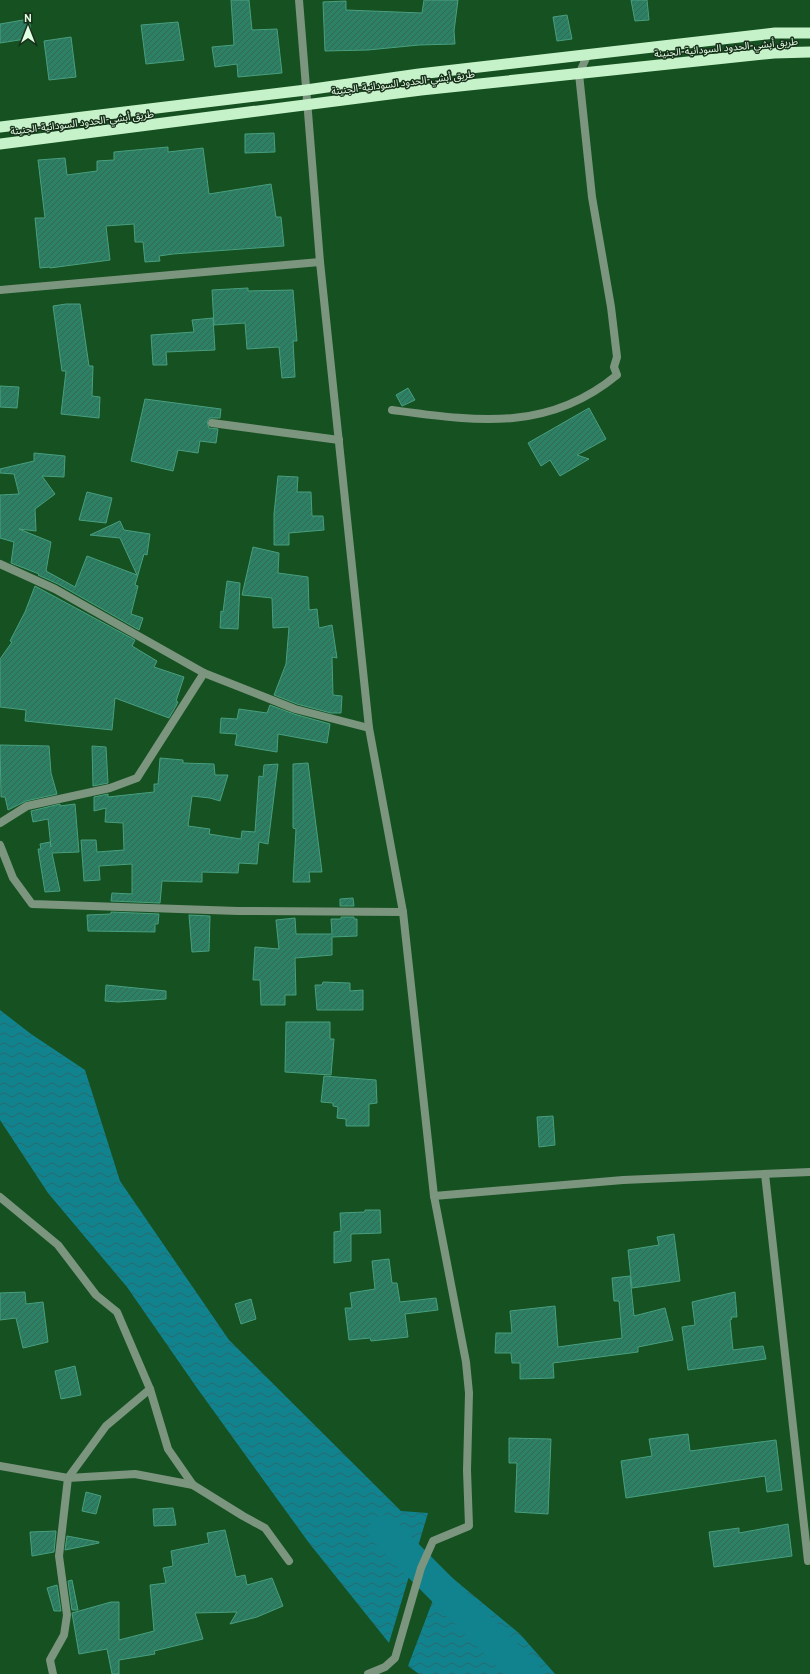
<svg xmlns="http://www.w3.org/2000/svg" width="810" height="1674" font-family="Overpass,'Noto Sans Arabic',sans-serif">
	<defs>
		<pattern id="water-waves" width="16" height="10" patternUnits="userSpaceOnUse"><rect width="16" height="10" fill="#11838f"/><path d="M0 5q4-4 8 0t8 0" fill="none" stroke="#286a6d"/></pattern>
		<pattern id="building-hatch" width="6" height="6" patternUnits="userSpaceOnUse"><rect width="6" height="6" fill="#2c8063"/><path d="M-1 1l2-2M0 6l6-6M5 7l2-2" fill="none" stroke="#386654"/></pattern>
	</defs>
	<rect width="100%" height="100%" fill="#165121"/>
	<g fill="url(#water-waves)">
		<polygon points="0,1010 31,1034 85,1070 120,1181 229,1340 401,1511 428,1513 389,1643 309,1543 197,1388 127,1287 48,1193 0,1120"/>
		<polygon points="444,1571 520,1634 555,1674 419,1674 408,1666"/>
	</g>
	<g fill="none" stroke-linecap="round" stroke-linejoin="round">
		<polyline stroke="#11838f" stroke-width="31" points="384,1531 526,1674"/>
	</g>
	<g fill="url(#building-hatch)" stroke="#489f7f">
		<polygon points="231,0 249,0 252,30 277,29 282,73 238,77 237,64 215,67 212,47 234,45"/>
		<polygon points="424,0 458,0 454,31 455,44 419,45 368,50 325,51 323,2 346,1 346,10 422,13"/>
		<polygon points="631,0 647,0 649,20 635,21"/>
		<polygon points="567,15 572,39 557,41 553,17"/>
		<polygon points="29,19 32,38 0,43 0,24"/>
		<polygon points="178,22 184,60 146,64 141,25"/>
		<polygon points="71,37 76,77 49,80 44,41"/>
		<polygon points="274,133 275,152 245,153 245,134"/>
		<polygon points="168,147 168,152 203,148 209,194 271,184 276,217 281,217 284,246 173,254 159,256 160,261 145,262 143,242 135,242 134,224 106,226 110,260 50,268 50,267 40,268 35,218 45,218 38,160 65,158 67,175 97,171 97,161 114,160 114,152"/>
		<polygon points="248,288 248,291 293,290 297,341 293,341 295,377 282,378 279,347 247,349 245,323 214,325 212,290"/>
		<polygon points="66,304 80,304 89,366 93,366 92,396 100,397 99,418 61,414 66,371 62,371 53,306"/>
		<polygon points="213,318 215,350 166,352 167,365 153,365 151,335 194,332 192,320"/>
		<polygon points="0,386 19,387 17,408 0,407"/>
		<polygon points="408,388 415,400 402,406 396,395"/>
		<polygon points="145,399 221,409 220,418 210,418 207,422 209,428 218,429 216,443 200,441 198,453 178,450 173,471 131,461"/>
		<polygon points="589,408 606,439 577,455 589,459 560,476 550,460 541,466 528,443"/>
		<polygon points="34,453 65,456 64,477 42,476 55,494 35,509 36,531 19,529 51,542 46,571 75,587 87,556 137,575 120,538 90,535 120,521 124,530 150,534 147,555 144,554 135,585 138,586 131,614 143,618 139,630 58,584 38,575 39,574 11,563 14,542 0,538 0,495 19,494 14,474 0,473 0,469 34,461"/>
		<polygon points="278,476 298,477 297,492 311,492 312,516 323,516 324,530 289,533 289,545 274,545 274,514"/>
		<polygon points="87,492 112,498 106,523 79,520"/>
		<polygon points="253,547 279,553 278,573 308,577 309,610 317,609 319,628 332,625 337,658 332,657 333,695 342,696 341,713 331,713 297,704 274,695 286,664 289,627 273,628 272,598 242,595"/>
		<polygon points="227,581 240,583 238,629 220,628 221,611 223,612"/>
		<polygon points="35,586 135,640 132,646 157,661 154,667 184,677 176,701 178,702 176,706 169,718 115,698 112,730 25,721 26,710 0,707 0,659 12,642 10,641 25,612"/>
		<polygon points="270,705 294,714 330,724 327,743 278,734 277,752 235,745 237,734 220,733 221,718 237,719 239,709 267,713"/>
		<polygon points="0,745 49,746 51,773 57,794 26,801 8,810 5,797 1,797"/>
		<polygon points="92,746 106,747 108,783 93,786"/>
		<polygon points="160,758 183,760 183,763 214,764 215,775 228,775 220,801 210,798 192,796 188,826 210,829 209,834 241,839 242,831 255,832 259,776 263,777 264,765 278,764 268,844 259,842 257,864 239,863 238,873 202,872 202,882 162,881 160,903 111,901 112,893 132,894 132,864 99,866 100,880 84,881 81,840 96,840 97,852 124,850 123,823 105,822 106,808 94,811 94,797 108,794 108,797 154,792 154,784 158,784"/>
		<polygon points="308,763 322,872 309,872 310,882 293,882 296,829 293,828 293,764"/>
		<polygon points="60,804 60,806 75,804 79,852 52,853 60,891 45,892 38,849 41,849 40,844 50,842 51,847 48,819 33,822 31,811"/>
		<polygon points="353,898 354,906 340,906 340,899"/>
		<polygon points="111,912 159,914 158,924 155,924 155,932 88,931 87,915 111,914"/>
		<polygon points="189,915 210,916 209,951 192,952"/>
		<polygon points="341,917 354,917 354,919 357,919 357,936 332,937 332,955 295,958 296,995 285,995 285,1005 261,1005 260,980 253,980 255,947 279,949 276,920 295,918 296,934 332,934 331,919 341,919"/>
		<polygon points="323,982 350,983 350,991 363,990 363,1010 317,1010 315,985 322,985"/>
		<polygon points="106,985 166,991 166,999 118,1002 105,1001"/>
		<polygon points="286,1022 330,1022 330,1039 334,1039 331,1075 285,1072"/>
		<polygon points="324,1076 376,1080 377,1103 369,1104 369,1126 346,1126 346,1119 337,1118 338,1107 333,1106 333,1103 321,1102"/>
		<polygon points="553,1116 555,1145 539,1147 537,1117"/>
		<polygon points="365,1210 380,1210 381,1233 351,1234 351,1261 334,1263 334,1232 341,1231 340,1213 365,1212"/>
		<polygon points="674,1234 680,1281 632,1288 628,1250 659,1245 657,1237"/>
		<polygon points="389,1259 392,1283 397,1283 400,1302 436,1298 438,1310 405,1314 408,1337 371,1341 370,1338 349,1340 345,1308 352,1308 350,1293 375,1289 372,1261"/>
		<polygon points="630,1276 634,1316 665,1308 673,1340 638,1347 638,1352 553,1363 554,1378 520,1379 520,1363 512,1363 511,1353 495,1353 496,1333 512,1333 510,1311 555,1306 558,1347 622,1338 619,1301 614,1301 612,1278"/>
		<polygon points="25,1292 26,1304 43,1302 48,1342 23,1348 16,1318 0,1320 0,1293"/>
		<polygon points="735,1292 737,1317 731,1317 732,1319 730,1320 733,1350 763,1346 766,1359 688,1370 682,1327 695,1325 692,1302"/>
		<polygon points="251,1299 256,1319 241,1324 235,1304"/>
		<polygon points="75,1366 81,1395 61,1399 55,1371"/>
		<polygon points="688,1434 690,1451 776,1440 782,1490 767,1492 765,1476 626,1498 621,1461 652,1456 649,1439"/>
		<polygon points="509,1438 551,1439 548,1514 515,1512 517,1463 509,1463"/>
		<polygon points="86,1492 101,1496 96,1514 82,1511"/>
		<polygon points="173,1508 176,1525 154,1526 153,1509"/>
		<polygon points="788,1524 792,1556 714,1567 709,1532 739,1528 739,1533"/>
		<polygon points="225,1530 236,1577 245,1575 247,1585 272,1578 283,1606 257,1617 230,1624 237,1612 195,1613 203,1639 154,1651 155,1654 119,1660 119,1674 112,1674 107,1649 79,1654 72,1613 111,1602 119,1602 119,1640 154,1631 150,1585 166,1583 163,1568 173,1566 171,1551 209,1543 207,1533"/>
		<polygon points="56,1531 54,1552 32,1556 30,1532"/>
		<polygon points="67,1536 99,1542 99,1543 65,1550"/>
		<polygon points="72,1580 78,1610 72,1610 68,1581"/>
		<polygon points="57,1585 61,1611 54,1611 47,1588"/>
	</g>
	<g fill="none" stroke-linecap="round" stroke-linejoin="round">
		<path stroke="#7c957e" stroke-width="8" d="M392 410C475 421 547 433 617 375L614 367 617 357 611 307 592 197 579 74 587 56"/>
		<g stroke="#7c957e" stroke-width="8">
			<polyline points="299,0 320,262 369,728 403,912 434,1196 466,1362 469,1393 467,1470 469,1526 433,1541 421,1568 395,1658 385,1667 368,1674"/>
			<polyline points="0,290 320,262"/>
			<polyline points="212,423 339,440"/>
			<polyline points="0,564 55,589 204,673 295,709 369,728"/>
			<polyline points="0,823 27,806 110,788 137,778 204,673"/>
			<polyline points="0,845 13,878 32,904 238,911 403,912"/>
			<polyline points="765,1174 808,1561"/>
			<polyline points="434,1196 623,1180 810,1172"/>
			<polyline points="0,1197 58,1245 96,1295 117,1312 150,1389 168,1449 193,1485"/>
			<polyline points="0,1466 68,1478 135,1474 193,1485 243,1516 265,1528 289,1561"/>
			<polyline points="53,1674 50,1660 64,1635 67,1615 59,1556 68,1478 106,1426 150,1389"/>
		</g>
		<g stroke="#c6f2c9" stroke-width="11">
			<polyline points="0,127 306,90 419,74 775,33 810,33"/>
			<polyline points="0,144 421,90 774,53 810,52"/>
		</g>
	</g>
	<g text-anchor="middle" stroke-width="3" stroke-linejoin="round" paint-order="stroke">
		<g font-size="10" fill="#e0fee1" stroke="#18301b">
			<text transform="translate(726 47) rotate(-5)" y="4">طريق أبشي-الحدود السودانية-الجنينة</text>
			<text transform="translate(403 82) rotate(-7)" y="4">طريق أبشي-الحدود السودانية-الجنينة</text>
			<text transform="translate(82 122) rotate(-7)" y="4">طريق أبشي-الحدود السودانية-الجنينة</text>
		</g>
	</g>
	<g transform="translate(28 28)" stroke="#18301b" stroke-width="3" paint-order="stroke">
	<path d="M0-3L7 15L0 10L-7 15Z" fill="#e0fee1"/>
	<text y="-6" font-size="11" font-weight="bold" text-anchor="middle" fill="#e0fee1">N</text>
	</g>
</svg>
